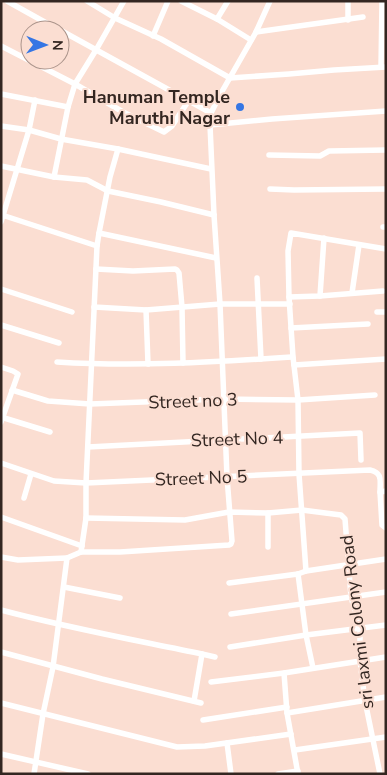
<svg xmlns="http://www.w3.org/2000/svg" width="387" height="775" font-family="'Nunito Sans',sans-serif">
	<rect width="100%" height="100%" fill="#fbded2"/>
	<g fill="none" stroke-linecap="round" stroke-linejoin="round">
		<g stroke="#fff" stroke-width="5.5">
			<polyline points="7,1 59,30"/>
			<polyline points="87,1 115,18 161,39 230,78 289,74 334,70 386,67"/>
			<polyline points="181,1 217,19 251,40"/>
			<polyline points="348,1 348,20"/>
			<polyline points="217,19 228,1"/>
			<polyline points="60,30 211,113"/>
			<polyline points="256,32 363,17"/>
			<polyline points="153,36 168,1"/>
			<polyline points="1,46 75,84 96,50 124,1"/>
			<polyline points="381,67 382,1"/>
			<polyline points="1,94 68,107"/>
			<polyline points="210,125 272,119 386,111"/>
			<polyline points="1,126 29,130 61,139 118,149 211,169"/>
			<polyline points="269,155 320,156 329,151 386,150"/>
			<polyline points="1,166 54,177 68,107 75,84 123,112 164,132 172,126 189,100"/>
			<polyline points="54,177 87,180 108,191 161,202 214,215"/>
			<polyline points="270,189 294,190 386,189"/>
			<polyline points="2,215 97,246"/>
			<polyline points="1,222 29,130 35,100"/>
			<polyline points="383,227 386,227"/>
			<polyline points="99,233 216,258"/>
			<polyline points="96,269 133,271 175,269 177,270 179,273 182,307 183,363"/>
			<polyline points="257,278 261,359"/>
			<polyline points="1,289 72,312"/>
			<polyline points="352,293 359,245"/>
			<polyline points="320,296 383,291"/>
			<polyline points="289,297 320,296 324,238"/>
			<polyline points="94,307 146,310 220,304 290,304"/>
			<polyline points="146,310 148,364"/>
			<polyline points="377,312 386,312"/>
			<polyline points="1,325 59,343"/>
			<polyline points="291,328 368,324"/>
			<path d="M57 362C136 367 214 362 293 357"/>
			<polyline points="294,365 386,359"/>
			<polyline points="1,367 13,371 18,374 1,422"/>
			<polyline points="12,390 48,401 90,404 223,399 298,400 375,395"/>
			<polyline points="1,417 50,432"/>
			<polyline points="88,447 360,433 361,460"/>
			<path d="M1 463 54 481 86 483 370 470C383 473 380 481 380 492L386 491"/>
			<polyline points="380,492 382,525 386,528"/>
			<polyline points="24,498 31,474"/>
			<polyline points="268,513 268,547"/>
			<polyline points="1,517 82,546"/>
			<polyline points="86,518 185,520 229,512 268,513 302,510 341,515 345,519 351,597 360,629 360,661 365,701 380,774"/>
			<polyline points="81,552 120,552 229,545 231,544 232,541 227,477 220,304 214,215 210,125 211,113 220,95 256,32 270,1"/>
			<polyline points="1,557 18,560 67,558"/>
			<polyline points="306,571 386,559"/>
			<polyline points="298,574 306,635 313,668"/>
			<polyline points="229,583 298,574 306,571 299,474 298,400 293,357 289,297 288,251 291,233 386,249"/>
			<polyline points="64,587 120,598"/>
			<path d="M1 610C68 628 135 640 202 654L194 701"/>
			<polyline points="231,614 386,592"/>
			<polyline points="230,647 306,635 386,625"/>
			<polyline points="1,652 102,679 201,703"/>
			<polyline points="202,654 215,657"/>
			<polyline points="284,673 287,713 298,774"/>
			<polyline points="211,682 284,673 386,657"/>
			<polyline points="1,703 177,747 205,746 291,734"/>
			<polyline points="287,713 386,697"/>
			<polyline points="203,720 287,707"/>
			<polyline points="227,743 231,774"/>
			<polyline points="295,750 386,737"/>
			<polyline points="1,754 88,774"/>
			<polyline points="34,774 43,714 53,667 67,558 81,552 86,518 86,483 97,246 99,233 110,177 118,149"/>
			<polyline points="278,774 298,771"/>
		</g>
	</g>
	<circle fill="#3576e4" stroke="#fbded2" stroke-width="2" cx="240" cy="107" r="5"/>
	<g text-anchor="middle" stroke-width="4" stroke-linejoin="round" paint-order="stroke">
		<g font-size="18" font-weight="bold" fill="#332621" stroke="#fbded2" text-anchor="end">
			<text x="230" y="103">Hanuman Temple<tspan x="230" dy="21">Maruthi Nagar</tspan></text>
		</g>
		<g font-size="18" fill="#332621" stroke="#fbded2">
			<text transform="translate(193 401) rotate(-2)" y="6">Street no 3</text>
			<text transform="translate(237 439) rotate(-2)" y="6">Street No 4</text>
			<text transform="translate(201 478) rotate(-2)" y="6">Street No 5</text>
			<text transform="translate(357 622) rotate(-97)" y="6">sri laxmi Colony Road</text>
		</g>
	</g>
	<rect width="387" height="775" fill="none" stroke="#332621" stroke-width="5"/>
	<g transform="translate(45 45) rotate(91)"><circle r="24" fill="#fbded2" stroke="#ab948b"/>
	<path d="M0-4L9 19L0 12L-9 19Z" fill="#3576e4"/>
	<text y="-8" font-size="14" font-weight="bold" text-anchor="middle" fill="#332621">N</text>
	</g>
</svg>
